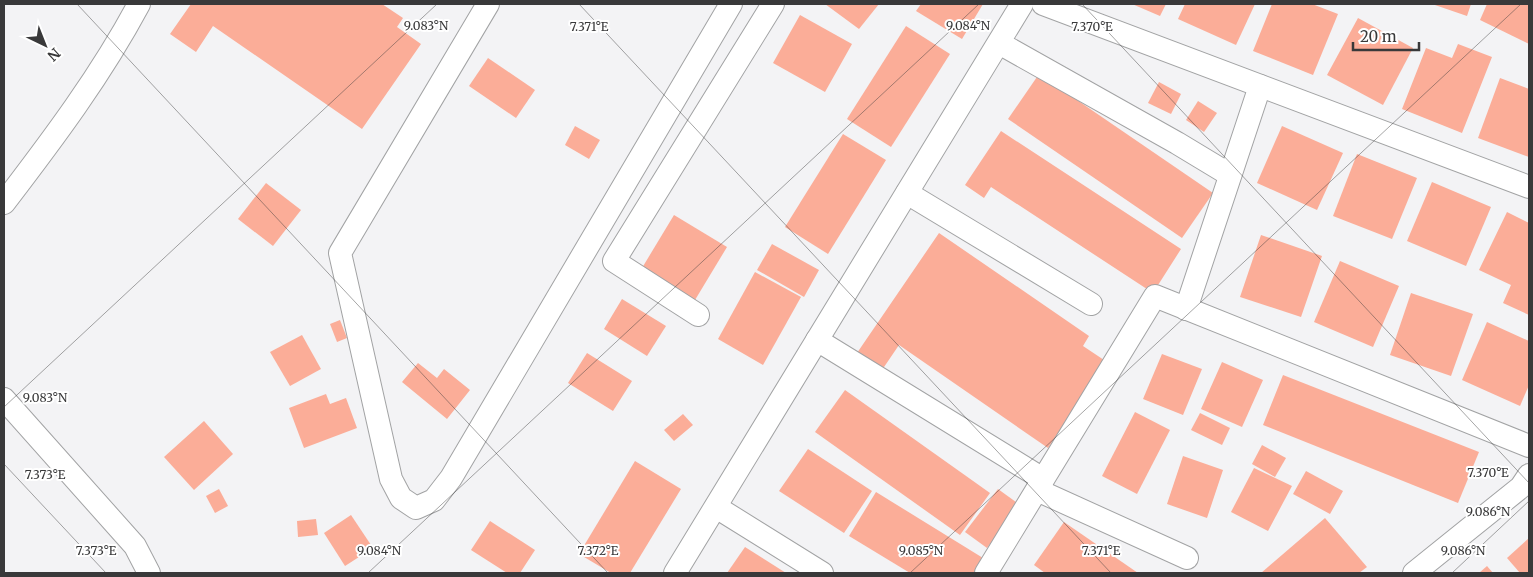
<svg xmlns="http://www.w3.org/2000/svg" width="1533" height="577" font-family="Merriweather,serif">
	<rect width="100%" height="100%" fill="#f3f3f5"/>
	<g fill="#fbad98">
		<polygon points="191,4 382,4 403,18 397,27 421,44 362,129 213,26 196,52 170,34"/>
		<polygon points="825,4 879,4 859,29"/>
		<polygon points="921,4 983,4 962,39 916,11"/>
		<polygon points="1132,4 1166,4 1160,16"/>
		<polygon points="1185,4 1255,4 1236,45 1178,19"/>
		<polygon points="1272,4 1312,4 1338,14 1313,75 1253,51"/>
		<polygon points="1432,4 1471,4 1467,16"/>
		<polygon points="1487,4 1529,4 1529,44 1480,20"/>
		<polygon points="800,15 852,44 825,92 773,63"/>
		<polygon points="1358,18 1413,48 1383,105 1327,75"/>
		<polygon points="906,26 950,54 891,147 847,119"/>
		<polygon points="1458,44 1492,57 1462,133 1402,109 1426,48 1452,58"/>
		<polygon points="488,58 535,90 516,118 469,86"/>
		<polygon points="1039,74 1213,193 1182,238 1008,119"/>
		<polygon points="1500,78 1529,89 1529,157 1478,138"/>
		<polygon points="1159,82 1181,94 1171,114 1148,103"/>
		<polygon points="1198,101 1217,113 1204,132 1186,120"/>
		<polygon points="575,126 600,140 589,159 565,145"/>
		<polygon points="1282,126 1343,153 1317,210 1257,183"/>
		<polygon points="1001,131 1181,249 1153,293 991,187 984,198 965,185"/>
		<polygon points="843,134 886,160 828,254 785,227"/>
		<polygon points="1357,154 1417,178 1392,239 1333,216"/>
		<polygon points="1432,182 1491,207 1466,266 1407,241"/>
		<polygon points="266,183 301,210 273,246 238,219"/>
		<polygon points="1507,212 1529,223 1529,315 1503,303 1511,285 1479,270"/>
		<polygon points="674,215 727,247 695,300 642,268"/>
		<polygon points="939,233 1089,336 1083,346 1107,362 1048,448 899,345 882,370 857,353"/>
		<polygon points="1261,235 1322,256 1301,317 1240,297"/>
		<polygon points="772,244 819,270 804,297 757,270"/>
		<polygon points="1340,261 1399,286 1373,347 1314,322"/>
		<polygon points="755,272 801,297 763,365 718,339"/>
		<polygon points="1411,293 1473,314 1451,376 1390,355"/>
		<polygon points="622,299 666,326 647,356 604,329"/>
		<polygon points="340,320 347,338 337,342 330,324"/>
		<polygon points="1487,322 1529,341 1529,385 1520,406 1462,380"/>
		<polygon points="302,335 321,369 290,386 270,352"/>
		<polygon points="587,353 632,381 613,411 568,383"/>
		<polygon points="1162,354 1202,369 1183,415 1143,399"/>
		<polygon points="1222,362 1263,380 1242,427 1201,409"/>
		<polygon points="418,363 437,378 444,369 470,390 447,419 402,382"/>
		<polygon points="1283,375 1479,452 1458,503 1263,425"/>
		<polygon points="845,390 990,493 960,535 815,432"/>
		<polygon points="326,394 330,404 346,398 357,428 304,448 289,408"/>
		<polygon points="1135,412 1170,430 1137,494 1102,476"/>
		<polygon points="1200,413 1230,428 1222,445 1191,430"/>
		<polygon points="683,414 693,425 674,441 664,430"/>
		<polygon points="204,421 233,454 194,490 164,457"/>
		<polygon points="1262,445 1286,458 1275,477 1252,464"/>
		<polygon points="808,449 872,491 844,533 779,491"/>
		<polygon points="1183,456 1223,470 1207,518 1167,504"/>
		<polygon points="635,461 681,489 630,573 611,573 579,554"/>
		<polygon points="1254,468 1292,486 1268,531 1231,512"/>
		<polygon points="1306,471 1343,491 1330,514 1293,494"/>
		<polygon points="219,489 228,506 215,513 206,496"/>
		<polygon points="998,489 1020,505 987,548 965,532"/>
		<polygon points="876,492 983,558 974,573 910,573 849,536"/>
		<polygon points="351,515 373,548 345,566 324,533"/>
		<polygon points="1325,518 1367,567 1359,573 1261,573"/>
		<polygon points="316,519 318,535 298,537 297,521"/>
		<polygon points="490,521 535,550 520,573 507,573 471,550"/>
		<polygon points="1064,522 1138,573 1045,573 1034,565"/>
		<polygon points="1529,538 1529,573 1520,573 1507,558"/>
		<polygon points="745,547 786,573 727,573"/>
		<polygon points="1487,566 1493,573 1479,573"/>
	</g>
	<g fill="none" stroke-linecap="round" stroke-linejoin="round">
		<g stroke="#a2a3a4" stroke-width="24">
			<g id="street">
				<polyline points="488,4 340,253 391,479 401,498 416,508 434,500 451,478 731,4"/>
				<polyline points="1043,4 1529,187"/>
				<polyline points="999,43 1177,143 1230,175"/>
				<polyline points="907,193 1091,304"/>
				<path d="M4 203C53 139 101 75 139 4"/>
				<polyline points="1186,309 1260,86"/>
				<polyline points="698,315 614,261 773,4"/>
				<polyline points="817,340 1043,479"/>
				<polyline points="4,399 135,546 149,573"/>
				<polyline points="1037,490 1187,558"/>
				<polyline points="716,507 822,573"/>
				<polyline points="675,573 1022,4"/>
				<polyline points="986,573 1155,296 1529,446"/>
				<polyline points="1414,573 1521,487 1529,475"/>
			</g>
		</g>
		<use href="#street" stroke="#fff" stroke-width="22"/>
	</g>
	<path fill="none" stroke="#39393a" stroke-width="1" stroke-opacity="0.45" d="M77 4 608 573M579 4 1111 573M1082 4 1529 483M4 407 437 4M4 464 106 573M368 573 979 4M910 573 1521 4M1452 573 1529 501"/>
	<g font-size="12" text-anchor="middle" fill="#39393a" stroke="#fff" stroke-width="4" stroke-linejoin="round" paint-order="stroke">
		<text x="426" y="30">9.083°N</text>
		<text x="968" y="30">9.084°N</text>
		<text x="589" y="31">7.371°E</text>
		<text x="1092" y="31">7.370°E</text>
		<text x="45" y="402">9.083°N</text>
		<text x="1488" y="477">7.370°E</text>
		<text x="45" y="479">7.373°E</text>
		<text x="1488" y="516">9.086°N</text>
		<text x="96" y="555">7.373°E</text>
		<text x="598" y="555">7.372°E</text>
		<text x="1101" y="555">7.371°E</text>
		<text x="379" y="555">9.084°N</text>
		<text x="921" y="555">9.085°N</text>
		<text x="1463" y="555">9.086°N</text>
	</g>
	<rect width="1533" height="577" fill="none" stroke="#39393a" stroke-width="10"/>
	<g transform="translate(45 45) rotate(137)" stroke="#ffffff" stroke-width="4" paint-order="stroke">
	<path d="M0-4L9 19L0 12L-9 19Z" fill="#39393a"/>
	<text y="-8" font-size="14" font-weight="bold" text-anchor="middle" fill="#39393a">N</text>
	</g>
	<path d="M1353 42v8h66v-8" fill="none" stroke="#39393a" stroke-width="2.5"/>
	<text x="1360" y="42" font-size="15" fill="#39393a" stroke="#ffffff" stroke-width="4" paint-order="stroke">20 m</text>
</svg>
